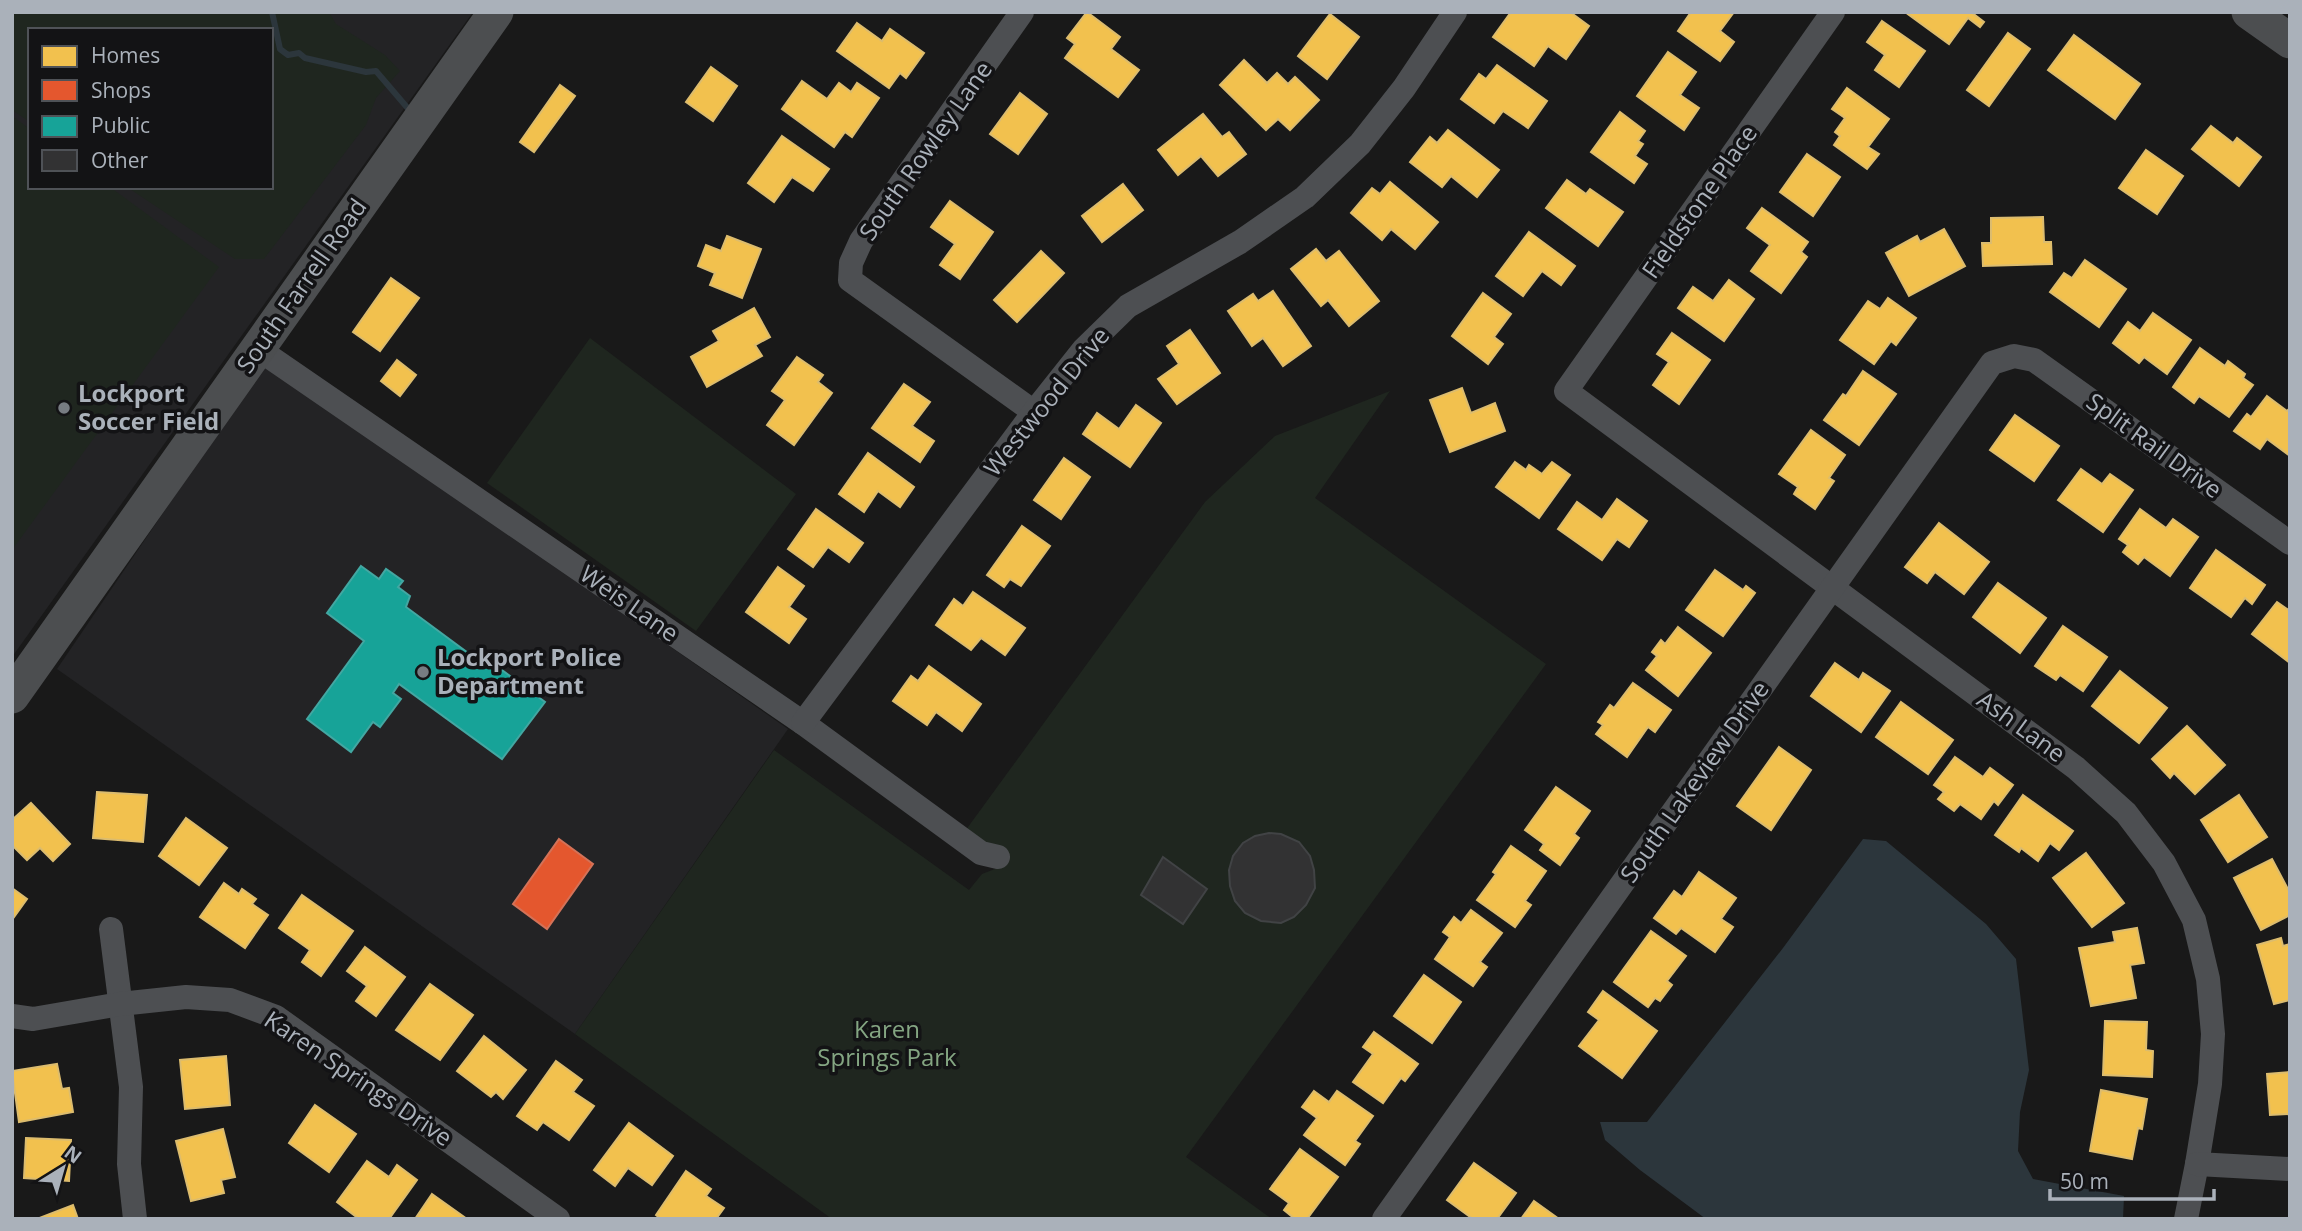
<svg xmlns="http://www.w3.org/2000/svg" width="2302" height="1231" font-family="'Open Sans',sans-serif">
	<rect width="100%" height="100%" fill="#191919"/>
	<g fill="#232325" fill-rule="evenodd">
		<path d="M12 12H473L12 657ZM30 30H271V187H30Z"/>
		<polygon points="265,363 788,729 575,1034 57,669"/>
	</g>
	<g fill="#1f261f">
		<polygon points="12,12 329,12 336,24 385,55 400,71 376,98 366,125 264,259 235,259 127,187 271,187 271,30 30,30 30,122 12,110"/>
		<polygon points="12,116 30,129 30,187 110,187 219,267 12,550"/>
		<polygon points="590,338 796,494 696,631 487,483"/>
		<polygon points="1390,391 1315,498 1546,664 1186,1157 1272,1219 832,1219 575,1034 774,750 969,890 982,874 1000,867 960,838 1205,502 1275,436"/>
	</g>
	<polygon fill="#2c363c" points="1863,839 1886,841 1986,924 2016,959 2029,1070 2020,1112 2018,1151 2033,1179 2124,1196 2123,1219 1706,1219 1640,1170 1605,1140 1600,1122 1647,1122 1783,948"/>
	<g fill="#f2c14e" stroke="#dcbc6e" stroke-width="2">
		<polygon points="1087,12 1120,37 1111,49 1139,70 1118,97 1065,58 1075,44 1067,38"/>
		<polygon points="1511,12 1570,12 1589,26 1566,59 1548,46 1534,66 1493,37"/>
		<polygon points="1691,12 1734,12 1720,31 1734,42 1720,61 1678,31"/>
		<polygon points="1905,12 1971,12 1984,22 1980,27 1968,18 1949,44"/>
		<polygon points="1330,14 1359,37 1327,79 1298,56"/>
		<polygon points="1882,21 1925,51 1899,87 1875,70 1885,55 1867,42"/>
		<polygon points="857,23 882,41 890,29 924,53 906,78 900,73 889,88 837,51"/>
		<polygon points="2008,33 2030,49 1989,106 1967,90"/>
		<polygon points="2074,35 2140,84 2115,119 2048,70"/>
		<polygon points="1668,52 1696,72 1680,95 1699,108 1684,130 1637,96"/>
		<polygon points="1244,60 1267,83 1277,73 1288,84 1295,77 1319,100 1290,130 1278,119 1266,130 1220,85"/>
		<polygon points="1497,65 1547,101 1528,128 1503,111 1494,123 1461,99 1479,74 1486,79"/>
		<polygon points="711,67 737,86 713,121 686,102"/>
		<polygon points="802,81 827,99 839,83 851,92 857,83 879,98 852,137 845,132 834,147 782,109"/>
		<polygon points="560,85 575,96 534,152 520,142"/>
		<polygon points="1847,88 1889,119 1868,147 1879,154 1867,169 1834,145 1840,136 1835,132 1845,118 1832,109"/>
		<polygon points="1020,93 1047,114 1018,154 990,134"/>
		<polygon points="1620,112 1645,131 1638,141 1643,144 1635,156 1647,164 1634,183 1591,152"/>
		<polygon points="1203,114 1222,137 1229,132 1246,154 1218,176 1201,156 1178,175 1158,150"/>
		<polygon points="2211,126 2233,143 2237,138 2261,157 2239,186 2192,149"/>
		<polygon points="1448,130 1499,170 1477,197 1451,176 1442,187 1410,162 1430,137 1437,143"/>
		<polygon points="782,136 829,169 813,191 792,177 774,202 748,183"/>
		<polygon points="2146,150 2183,176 2157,214 2119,188"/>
		<polygon points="1807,154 1840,177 1813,216 1780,192"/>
		<polygon points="1567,180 1586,194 1590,189 1623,212 1598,246 1546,208"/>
		<polygon points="1390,182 1438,222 1415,249 1391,229 1382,240 1351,213 1372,188 1380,194"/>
		<polygon points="1123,184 1143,210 1102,242 1082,216"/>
		<polygon points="950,201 993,232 960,279 940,265 955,244 931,227"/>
		<polygon points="1762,208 1808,242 1801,252 1807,257 1781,293 1751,271 1770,245 1747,228"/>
		<polygon points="2043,217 2044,242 2051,242 2052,264 1983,266 1982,243 1991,243 1991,218"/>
		<polygon points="1944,229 1965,266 1909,296 1886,253 1917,236 1920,242"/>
		<polygon points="1529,232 1575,266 1561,285 1542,271 1523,296 1496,276"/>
		<polygon points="727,236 761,249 742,298 710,285 715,273 698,266 706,245 721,251"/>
		<polygon points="1316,249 1326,261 1339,251 1379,301 1349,326 1328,300 1321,306 1291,269"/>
		<polygon points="1041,251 1064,273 1017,322 994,300"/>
		<polygon points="2085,260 2126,289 2099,327 2050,292 2064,273 2072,278"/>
		<polygon points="391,278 419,298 380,351 353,332"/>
		<polygon points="1729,280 1754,299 1724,341 1678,308 1693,287 1713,301"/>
		<polygon points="1273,291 1311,346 1283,366 1263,338 1252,346 1228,311 1253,294 1258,301"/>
		<polygon points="1483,293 1511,314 1494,337 1503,344 1488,364 1452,336"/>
		<polygon points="1888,298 1916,318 1896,345 1891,341 1874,364 1840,340 1868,301 1880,309"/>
		<polygon points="754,308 770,337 755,345 762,356 707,387 691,357 719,341 713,331"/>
		<polygon points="2153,313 2191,340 2167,374 2144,357 2139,363 2113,343 2128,322 2140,331"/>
		<polygon points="1190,330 1220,373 1177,404 1158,379 1179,364 1167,346"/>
		<polygon points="1672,333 1710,360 1679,404 1653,385 1669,362 1657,354"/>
		<polygon points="2200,348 2225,366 2228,361 2245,374 2243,378 2253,385 2229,417 2199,396 2194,403 2173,387"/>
		<polygon points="797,357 823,375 818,382 832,393 794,445 767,425 785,400 772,391"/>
		<polygon points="397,360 416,375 400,396 381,381"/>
		<polygon points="1863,371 1896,394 1859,445 1824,420 1843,394 1846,396"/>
		<polygon points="904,384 930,402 912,426 934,441 920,462 872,428"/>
		<polygon points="1462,388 1471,413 1495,403 1505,431 1450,452 1430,400"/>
		<polygon points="2267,396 2287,411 2290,408 2290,456 2267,439 2260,449 2234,431 2247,414 2251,417"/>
		<polygon points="1136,405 1161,423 1130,467 1083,434 1097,413 1119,429"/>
		<polygon points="2015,415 2059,446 2034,481 1990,450"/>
		<polygon points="1811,430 1845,455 1829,478 1834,481 1815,509 1794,494 1798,487 1779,474"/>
		<polygon points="868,453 914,487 900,507 878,491 864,512 839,494"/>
		<polygon points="1064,458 1090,477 1061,519 1034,500"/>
		<polygon points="1515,462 1526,470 1529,465 1542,474 1552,462 1570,475 1539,518 1496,487"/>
		<polygon points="2081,469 2102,484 2110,474 2133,490 2103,532 2058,500"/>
		<polygon points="1617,499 1647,521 1629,547 1617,539 1602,560 1558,529 1577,502 1602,520"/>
		<polygon points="816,509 863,543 849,562 828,547 813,567 788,549"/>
		<polygon points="2140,509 2166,528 2173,519 2198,537 2170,576 2144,557 2138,564 2123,552 2128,545 2119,539"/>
		<polygon points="1939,523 1989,562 1964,594 1935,572 1927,583 1905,567"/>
		<polygon points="1022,526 1050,546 1021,586 1010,579 1004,587 987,575"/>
		<polygon points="2216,550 2265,585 2252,604 2245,598 2231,617 2190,588"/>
		<polygon points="778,567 804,586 789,607 806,619 789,643 746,612"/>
		<polygon points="1715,570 1743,590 1746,586 1755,593 1723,636 1686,610"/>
		<polygon points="1998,583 2046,618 2020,653 1973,617"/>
		<polygon points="973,592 1025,628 1005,655 981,638 971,650 936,625 954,599 963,606"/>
		<polygon points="2277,602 2290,611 2290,663 2252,634"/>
		<polygon points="2063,626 2107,657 2083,691 2060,675 2056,680 2035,666"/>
		<polygon points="1678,627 1711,653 1678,696 1646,670 1657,656 1652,652 1661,640 1665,644"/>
		<polygon points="1835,663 1859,680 1863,673 1890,691 1861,732 1811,696"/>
		<polygon points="929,666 981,704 962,731 936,712 927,725 893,701 911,676 918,681"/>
		<polygon points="2120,671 2167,708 2139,743 2092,706"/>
		<polygon points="1633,683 1671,710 1655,732 1648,727 1627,757 1596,734 1603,725 1598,722 1610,705 1614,708"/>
		<polygon points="1901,702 1953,740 1928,774 1876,737"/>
		<polygon points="2187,726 2225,765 2195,794 2174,773 2170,778 2152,759"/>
		<polygon points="1779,747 1811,770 1771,830 1737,806"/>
		<polygon points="1955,757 1983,777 1990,768 2013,785 1998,805 1994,801 1981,819 1960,804 1954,811 1938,799 1944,792 1934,785"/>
		<polygon points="1556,787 1590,811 1574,834 1579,838 1560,865 1540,850 1544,844 1525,830"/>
		<polygon points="97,792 147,795 143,842 93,838"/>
		<polygon points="2023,795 2073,831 2059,850 2050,843 2038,861 2021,848 2019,852 1995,835"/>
		<polygon points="2239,795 2267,837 2228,862 2201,820"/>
		<polygon points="31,803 70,844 53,861 40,848 27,860 12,845 12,820"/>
		<polygon points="186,818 227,848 199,885 159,856"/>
		<polygon points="1511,846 1546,871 1525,901 1531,905 1515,927 1477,900 1496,874 1493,872"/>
		<polygon points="2086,853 2124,903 2092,927 2053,878"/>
		<polygon points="2272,859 2290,893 2290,915 2261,930 2234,878"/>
		<polygon points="1699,872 1736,898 1721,919 1733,927 1715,952 1681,928 1676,934 1654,918 1674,891 1682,897"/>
		<polygon points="224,883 239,894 242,889 256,899 252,904 268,915 245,948 200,917"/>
		<polygon points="12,888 27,899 12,920"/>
		<polygon points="302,895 353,931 321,976 302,962 310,950 279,928"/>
		<polygon points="1471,910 1502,933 1480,962 1487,967 1473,986 1435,959 1450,937 1443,932 1454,917 1461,923"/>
		<polygon points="2137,928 2144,963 2130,965 2136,998 2091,1006 2079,948 2115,942 2113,932"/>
		<polygon points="1651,931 1686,956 1667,981 1672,985 1660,1001 1655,998 1648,1007 1614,982"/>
		<polygon points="2281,938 2283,946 2290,944 2290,1000 2274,1004 2257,945"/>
		<polygon points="365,947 405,977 376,1016 356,1001 367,986 347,971"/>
		<polygon points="1424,975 1461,1002 1432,1043 1394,1016"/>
		<polygon points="430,984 473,1015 440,1060 396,1030"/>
		<polygon points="1603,991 1657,1031 1622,1078 1579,1046 1599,1020 1588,1012"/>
		<polygon points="2105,1021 2147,1022 2146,1050 2153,1051 2152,1077 2103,1075"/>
		<polygon points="1374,1032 1418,1064 1405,1081 1401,1078 1383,1103 1353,1082 1373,1054 1363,1047"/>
		<polygon points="484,1036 526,1070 503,1099 496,1092 491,1097 457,1071"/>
		<polygon points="226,1056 230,1105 185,1109 180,1060"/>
		<polygon points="556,1061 582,1080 573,1092 594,1106 569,1140 543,1122 537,1130 517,1116"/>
		<polygon points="57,1064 62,1089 69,1088 73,1112 19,1122 12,1071"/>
		<polygon points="2290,1072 2290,1114 2270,1115 2267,1074"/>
		<polygon points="2101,1090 2147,1099 2142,1129 2138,1128 2132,1159 2090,1151"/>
		<polygon points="1314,1091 1329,1102 1337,1091 1373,1116 1355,1141 1360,1144 1345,1165 1304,1135 1317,1118 1302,1107"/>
		<polygon points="315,1105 356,1134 329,1172 289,1143"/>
		<polygon points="629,1123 673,1156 652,1185 628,1168 615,1186 594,1170"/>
		<polygon points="223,1129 235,1177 221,1180 224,1193 191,1201 176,1141"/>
		<polygon points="26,1138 71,1140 69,1181 24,1178"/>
		<polygon points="1300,1149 1338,1177 1307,1219 1295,1219 1284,1210 1289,1203 1270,1189"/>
		<polygon points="367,1161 389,1177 397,1165 417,1180 389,1219 359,1219 337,1202"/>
		<polygon points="1474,1163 1516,1193 1497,1219 1473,1219 1447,1200"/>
		<polygon points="686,1171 711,1189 706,1196 724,1208 716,1219 661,1219 656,1215"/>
		<polygon points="432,1194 467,1219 415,1219"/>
		<polygon points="1534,1201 1559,1219 1521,1219"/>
		<polygon points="73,1205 78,1219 37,1219"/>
	</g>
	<polygon fill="#e4572e" stroke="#d37258" stroke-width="2" points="559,839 593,864 547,929 513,904"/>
	<polygon fill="#17a398" stroke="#43a7a2" stroke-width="2" points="361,566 379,579 386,569 403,581 398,587 410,596 406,607 479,661 483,656 545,702 502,759 399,684 393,693 401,699 380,727 373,722 351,752 307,719 364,641 327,613"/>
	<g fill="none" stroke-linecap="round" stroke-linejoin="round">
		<polyline stroke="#2c363c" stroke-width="6" points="272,12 280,49 288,55 299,53 305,58 366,72 376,71 411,112"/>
	</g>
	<g fill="#323233" stroke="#414345" stroke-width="2">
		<polygon points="1269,833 1281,834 1299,842 1310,856 1314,870 1315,888 1306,905 1294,917 1281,923 1261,921 1245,913 1235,901 1230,886 1229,870 1233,856 1243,843 1255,836"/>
		<polygon points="1163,857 1207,889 1183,924 1141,895"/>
	</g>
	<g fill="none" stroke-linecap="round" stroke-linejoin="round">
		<g stroke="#4d4f52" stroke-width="24">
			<polyline points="1022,12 861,241 851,263 850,280 1034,412"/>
			<polyline points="1833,12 1566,391 2076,768 2126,813 2164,863 2194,920 2208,979 2213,1034 2210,1084 2197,1164 2186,1219"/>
			<polyline points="258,349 803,723 981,853 998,857"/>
			<polyline points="803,723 1034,412 1084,349 1128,306 1240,242 1305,197 1360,144 1404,88 1455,12"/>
			<polyline points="111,929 131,1087 129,1164 135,1219"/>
			<polyline points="12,1016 33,1019 120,1004 186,997 230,1000 276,1017 558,1219"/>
			<polyline points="2197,1164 2290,1169"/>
			<polyline points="1384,1219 1992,363 2014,356 2034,360 2290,543"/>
		</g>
		<g stroke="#4c4e50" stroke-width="35">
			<polyline points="2249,12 2290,41"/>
			<polyline points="12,696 496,12"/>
		</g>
	</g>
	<g fill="#777c82" stroke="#131315" stroke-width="2.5">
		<circle cx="64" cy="408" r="7"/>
		<circle cx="423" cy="672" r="7"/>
	</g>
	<g text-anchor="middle" stroke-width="7" stroke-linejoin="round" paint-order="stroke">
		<g font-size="24" fill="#aab1ba" stroke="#131315">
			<text transform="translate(926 151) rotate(-55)" y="8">South Rowley Lane</text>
			<text transform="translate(1700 202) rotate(-55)" y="8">Fieldstone Place</text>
			<text transform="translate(302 286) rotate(-55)" y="8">South Farrell Road</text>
			<text transform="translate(1047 402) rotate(-51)" y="8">Westwood Drive</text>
			<text transform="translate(2154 446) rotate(36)" y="8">Split Rail Drive</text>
			<text transform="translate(629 604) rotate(35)" y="8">Weis Lane</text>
			<text transform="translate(2021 727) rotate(36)" y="8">Ash Lane</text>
			<text transform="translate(1695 782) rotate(-55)" y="8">South Lakeview Drive</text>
			<text transform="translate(358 1079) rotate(34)" y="8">Karen Springs Drive</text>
		</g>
		<g font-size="24" font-weight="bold" fill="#aab1ba" stroke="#131315" text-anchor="start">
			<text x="78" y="402">Lockport<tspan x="78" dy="28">Soccer Field</tspan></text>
			<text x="437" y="666">Lockport Police<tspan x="437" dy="28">Department</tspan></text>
		</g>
		<g font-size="24" fill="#84a582" stroke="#131315">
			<text x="887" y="1038">Karen<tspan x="887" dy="28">Springs Park</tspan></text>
		</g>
	</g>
	<rect width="2302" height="1231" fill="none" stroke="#aab1ba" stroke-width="28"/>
	<rect x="28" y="28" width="245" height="161" fill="#131315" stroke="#4f5257" stroke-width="2"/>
	<rect x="42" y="46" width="35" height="21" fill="#f2c14e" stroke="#4f5257" stroke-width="2"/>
	<text x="91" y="63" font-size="21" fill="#aab1ba">Homes</text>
	<rect x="42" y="80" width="35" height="21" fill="#e4572e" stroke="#4f5257" stroke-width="2"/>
	<text x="91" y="98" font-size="21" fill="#aab1ba">Shops</text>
	<rect x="42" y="116" width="35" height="21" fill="#17a398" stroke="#4f5257" stroke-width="2"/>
	<text x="91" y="133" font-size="21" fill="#aab1ba">Public</text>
	<rect x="42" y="150" width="35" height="21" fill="#323233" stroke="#4f5257" stroke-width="2"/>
	<text x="91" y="168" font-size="21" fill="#aab1ba">Other</text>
	<g transform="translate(63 1168) rotate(37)" stroke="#131315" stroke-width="5" paint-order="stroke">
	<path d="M0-5L12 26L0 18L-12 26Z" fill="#aab1ba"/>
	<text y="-10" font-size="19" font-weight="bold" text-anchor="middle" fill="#aab1ba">N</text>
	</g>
	<path d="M2050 1189v10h164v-10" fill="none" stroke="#aab1ba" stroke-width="3.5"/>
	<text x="2060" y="1189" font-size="21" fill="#aab1ba" stroke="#131315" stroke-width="5" paint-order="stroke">50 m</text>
</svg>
